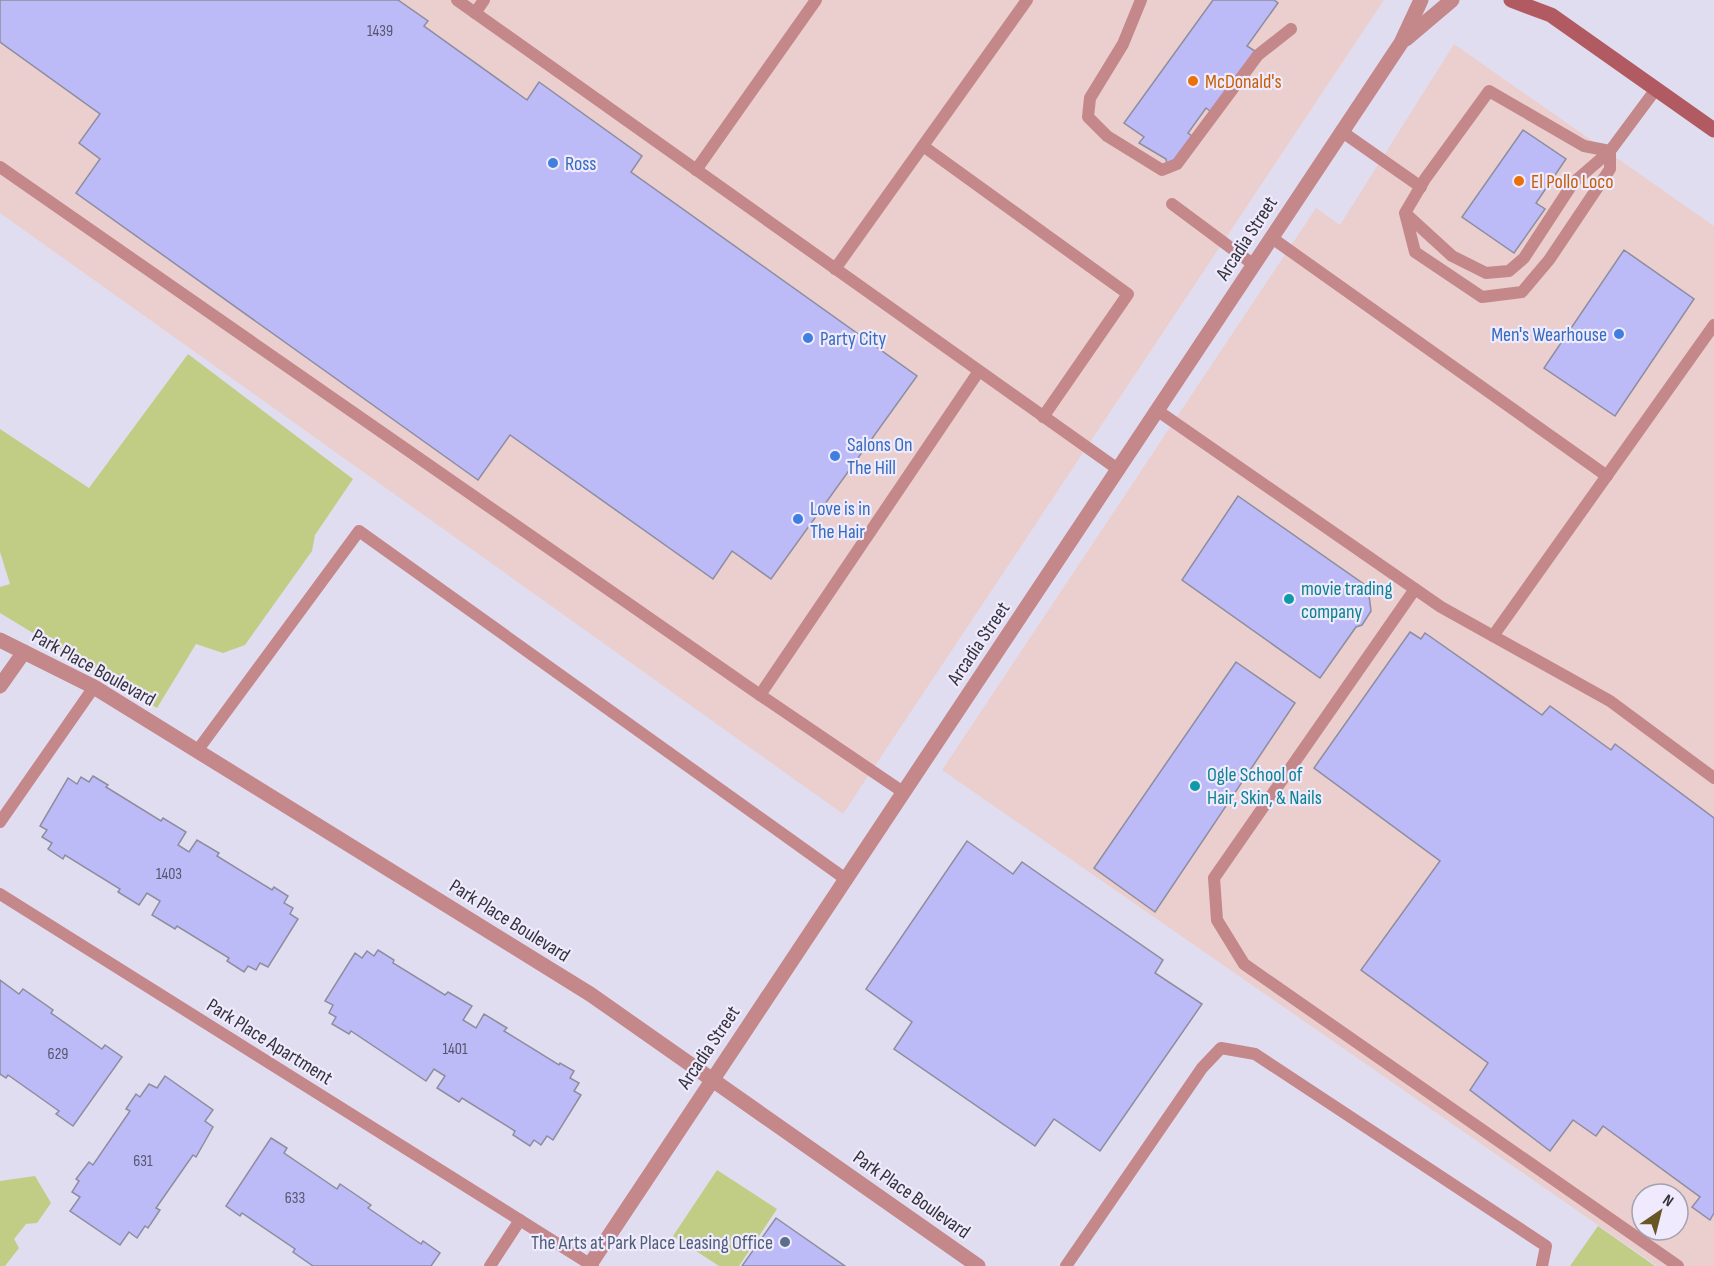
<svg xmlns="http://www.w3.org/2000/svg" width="1714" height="1266" font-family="'Sofia Sans Condensed',sans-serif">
	<rect width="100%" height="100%" fill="#e1ddf0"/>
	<g fill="#eacfce" fill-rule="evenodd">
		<polygon points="0,0 1384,0 843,814 0,213"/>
		<path d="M1454 44 1714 226V1266H1657L942 770 1316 208 1340 225ZM1642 1194H1678V1230H1642Z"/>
	</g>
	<g fill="#c1cd85">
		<polygon points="188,354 353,479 315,535 312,551 245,645 223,653 196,644 157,708 0,613 0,587 10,584 0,552 0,429 89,488"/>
		<polygon points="717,1170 777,1209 739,1266 719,1266 673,1236"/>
		<polygon points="35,1176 51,1203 37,1223 26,1224 14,1239 19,1248 5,1266 0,1266 0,1181"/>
		<polygon points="1598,1226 1655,1266 1570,1266"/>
	</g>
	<g fill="#bdbaf8" stroke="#8d8d9f" stroke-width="1.5">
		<polygon points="0,0 398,0 428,21 424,26 527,100 539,82 642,156 631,172 917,376 771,579 732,551 713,579 510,435 478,480 76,193 100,159 79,143 100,114 0,42"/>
		<polygon points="1213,0 1274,0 1278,3 1247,46 1258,53 1214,114 1206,108 1188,133 1192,136 1178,157 1167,165 1166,159 1139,143 1144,137 1124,123"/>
		<polygon points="1523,130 1566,159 1536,203 1545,209 1514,253 1462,217"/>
		<polygon points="1624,250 1694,299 1615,416 1544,368"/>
		<polygon points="1238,496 1368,587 1371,611 1362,625 1356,627 1320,678 1182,580"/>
		<polygon points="1410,632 1421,639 1425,633 1542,715 1550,706 1611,750 1615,744 1714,818 1714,1213 1710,1220 1692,1207 1700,1197 1603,1126 1596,1136 1573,1120 1550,1151 1470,1090 1488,1063 1361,970 1440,861 1314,768"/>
		<polygon points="1236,662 1295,703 1155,912 1094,868"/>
		<polygon points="93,776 108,785 106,787 161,821 163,818 186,832 178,845 189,852 197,840 219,853 217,856 272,890 274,887 288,896 284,903 293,908 290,914 298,919 268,967 260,963 256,970 248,966 244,972 227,961 229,958 177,926 175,929 152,915 160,901 147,893 139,905 118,892 120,889 65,855 63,859 48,849 52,843 42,837 47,830 40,826 68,778 77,784 81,777 89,782"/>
		<polygon points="967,841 1013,874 1022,862 1163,960 1155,973 1202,1004 1100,1151 1054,1119 1035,1146 894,1049 912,1022 866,989"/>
		<polygon points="378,950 394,960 393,963 445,995 448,992 472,1006 463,1020 476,1028 484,1014 507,1028 504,1031 559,1065 560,1063 574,1071 570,1078 579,1083 574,1091 581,1095 553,1140 547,1136 541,1145 534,1140 530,1146 513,1135 515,1131 462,1098 459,1102 437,1088 445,1076 434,1069 426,1081 351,1031 349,1034 332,1024 336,1017 329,1013 333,1005 325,1001 355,953 362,958 367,951 374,956"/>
		<polygon points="0,980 19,994 23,989 53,1010 51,1013 102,1049 105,1045 122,1057 73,1126 56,1114 59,1111 8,1075 6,1078 0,1074"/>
		<polygon points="165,1076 213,1110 205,1121 213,1127 196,1157 193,1155 156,1208 160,1210 148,1228 145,1226 137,1238 129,1232 120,1245 70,1211 80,1197 72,1192 79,1181 76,1179 89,1162 93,1165 130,1111 126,1109 136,1094 140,1097 149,1084 157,1088"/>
		<polygon points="271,1138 287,1148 284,1153 337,1189 340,1184 371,1205 368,1208 421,1244 423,1241 440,1253 431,1266 313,1266 293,1252 295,1249 242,1213 240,1216 226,1206"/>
		<polygon points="776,1218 845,1266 742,1266"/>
	</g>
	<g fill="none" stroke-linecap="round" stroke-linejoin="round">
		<g stroke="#c4878a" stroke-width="12">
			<polyline points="457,0 1119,470"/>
			<polyline points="1141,0 1123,44 1090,98 1088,117 1107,136 1162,170 1177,164 1258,55 1291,29"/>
			<polyline points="475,13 484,0"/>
			<polygon points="1489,91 1584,146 1610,151 1610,169 1549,260 1522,292 1482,297 1415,252 1405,213 1425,179"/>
			<polyline points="1341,131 1421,187"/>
			<polyline points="923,146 1128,294 1043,417"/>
			<polyline points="0,167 760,695"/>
			<polyline points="696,170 816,0"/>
			<polyline points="1172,204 1254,265"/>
			<polyline points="1406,214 1452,256 1486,273 1509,271 1524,258 1573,183 1610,151 1656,89"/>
			<polyline points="1272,238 1607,476"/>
			<polyline points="835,269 1027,0"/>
			<polyline points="1158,411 1441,607 1610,701 1714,778"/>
			<polyline points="1415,589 1214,878 1217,920 1244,964 1678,1266"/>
			<polyline points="1493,636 1714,325"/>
			<polyline points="197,751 359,531 847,880"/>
			<polyline points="903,792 760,695 979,371"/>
			<polyline points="0,822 94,687"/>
			<polyline points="0,894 593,1266"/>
			<polyline points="490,1266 520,1220"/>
			<polyline points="1066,1266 1202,1068 1221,1048 1255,1054 1546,1246 1542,1266"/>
		</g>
		<polyline stroke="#c4878a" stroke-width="15" points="0,686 24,652"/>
		<g stroke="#c4878a" stroke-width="15">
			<polyline points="1406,39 1452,0"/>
			<polyline points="0,640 94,687 590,994 978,1266"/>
			<polyline points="589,1266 1401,43 1421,0"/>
		</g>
		<polyline stroke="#b15a61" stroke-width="15" points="1511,0 1551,15 1714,130"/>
	</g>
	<g fill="#e8710a" stroke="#efeafd" stroke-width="2">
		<circle cx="1193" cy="81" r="6"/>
		<circle cx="1519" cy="181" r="6"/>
	</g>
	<g fill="#3f7fe0" stroke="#efeafd" stroke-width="2">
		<circle cx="553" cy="163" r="6"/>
		<circle cx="1619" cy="334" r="6"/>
		<circle cx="808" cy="338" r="6"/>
		<circle cx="835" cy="456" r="6"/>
		<circle cx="798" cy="519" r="6"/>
	</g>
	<g fill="#0f9aa8" stroke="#efeafd" stroke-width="2">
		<circle cx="1289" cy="599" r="6"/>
		<circle cx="1195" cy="786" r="6"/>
	</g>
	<circle fill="#5c6f8a" stroke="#efeafd" stroke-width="2" cx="785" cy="1242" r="6"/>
	<g text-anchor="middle" stroke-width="4.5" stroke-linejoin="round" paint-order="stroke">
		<g font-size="16" fill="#56556a">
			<text x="380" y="36">1439</text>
			<text x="169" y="879">1403</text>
			<text x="455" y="1054">1401</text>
			<text x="58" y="1059">629</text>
			<text x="143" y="1166">631</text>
			<text x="295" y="1203">633</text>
		</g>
		<g font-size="20" fill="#c56008" stroke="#efeafd" text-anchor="start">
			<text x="1205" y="88">McDonald's</text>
			<text x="1531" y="188">El Pollo Loco</text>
		</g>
		<g font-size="20" fill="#366cbe" stroke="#efeafd" text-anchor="start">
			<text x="565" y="170">Ross</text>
			<text x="1607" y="341" text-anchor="end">Men's Wearhouse</text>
			<text x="820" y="345">Party City</text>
			<text x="847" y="451">Salons On<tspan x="847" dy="23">The Hill</tspan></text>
			<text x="810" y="515">Love is in<tspan x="810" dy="23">The Hair</tspan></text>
		</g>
		<g font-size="20" fill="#34333a" stroke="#efeafd">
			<text transform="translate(1246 238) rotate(-57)" y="7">Arcadia Street</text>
			<text transform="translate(978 643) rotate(-56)" y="7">Arcadia Street</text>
			<text transform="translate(94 667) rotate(29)" y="7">Park Place Boulevard</text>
			<text transform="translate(510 920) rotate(32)" y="7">Park Place Boulevard</text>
			<text transform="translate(270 1041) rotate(32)" y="7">Park Place Apartment</text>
			<text transform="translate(708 1047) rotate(-56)" y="7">Arcadia Street</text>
			<text transform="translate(912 1194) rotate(35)" y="7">Park Place Boulevard</text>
		</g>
		<g font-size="20" fill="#0d838f" stroke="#efeafd" text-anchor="start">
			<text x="1301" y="595">movie trading<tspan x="1301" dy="23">company</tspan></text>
			<text x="1207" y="781">Ogle School of<tspan x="1207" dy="23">Hair, Skin, &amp; Nails</tspan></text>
		</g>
		<g font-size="20" fill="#4e5e75" stroke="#efeafd" text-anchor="end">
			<text x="773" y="1249">The Arts at Park Place Leasing Office</text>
		</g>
	</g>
	<g transform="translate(1660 1212) rotate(35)"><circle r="28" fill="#efeafd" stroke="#a4a1af" stroke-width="1.5"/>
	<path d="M0-4.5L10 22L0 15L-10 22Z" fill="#685725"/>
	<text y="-9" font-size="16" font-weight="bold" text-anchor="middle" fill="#34333a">N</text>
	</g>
</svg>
